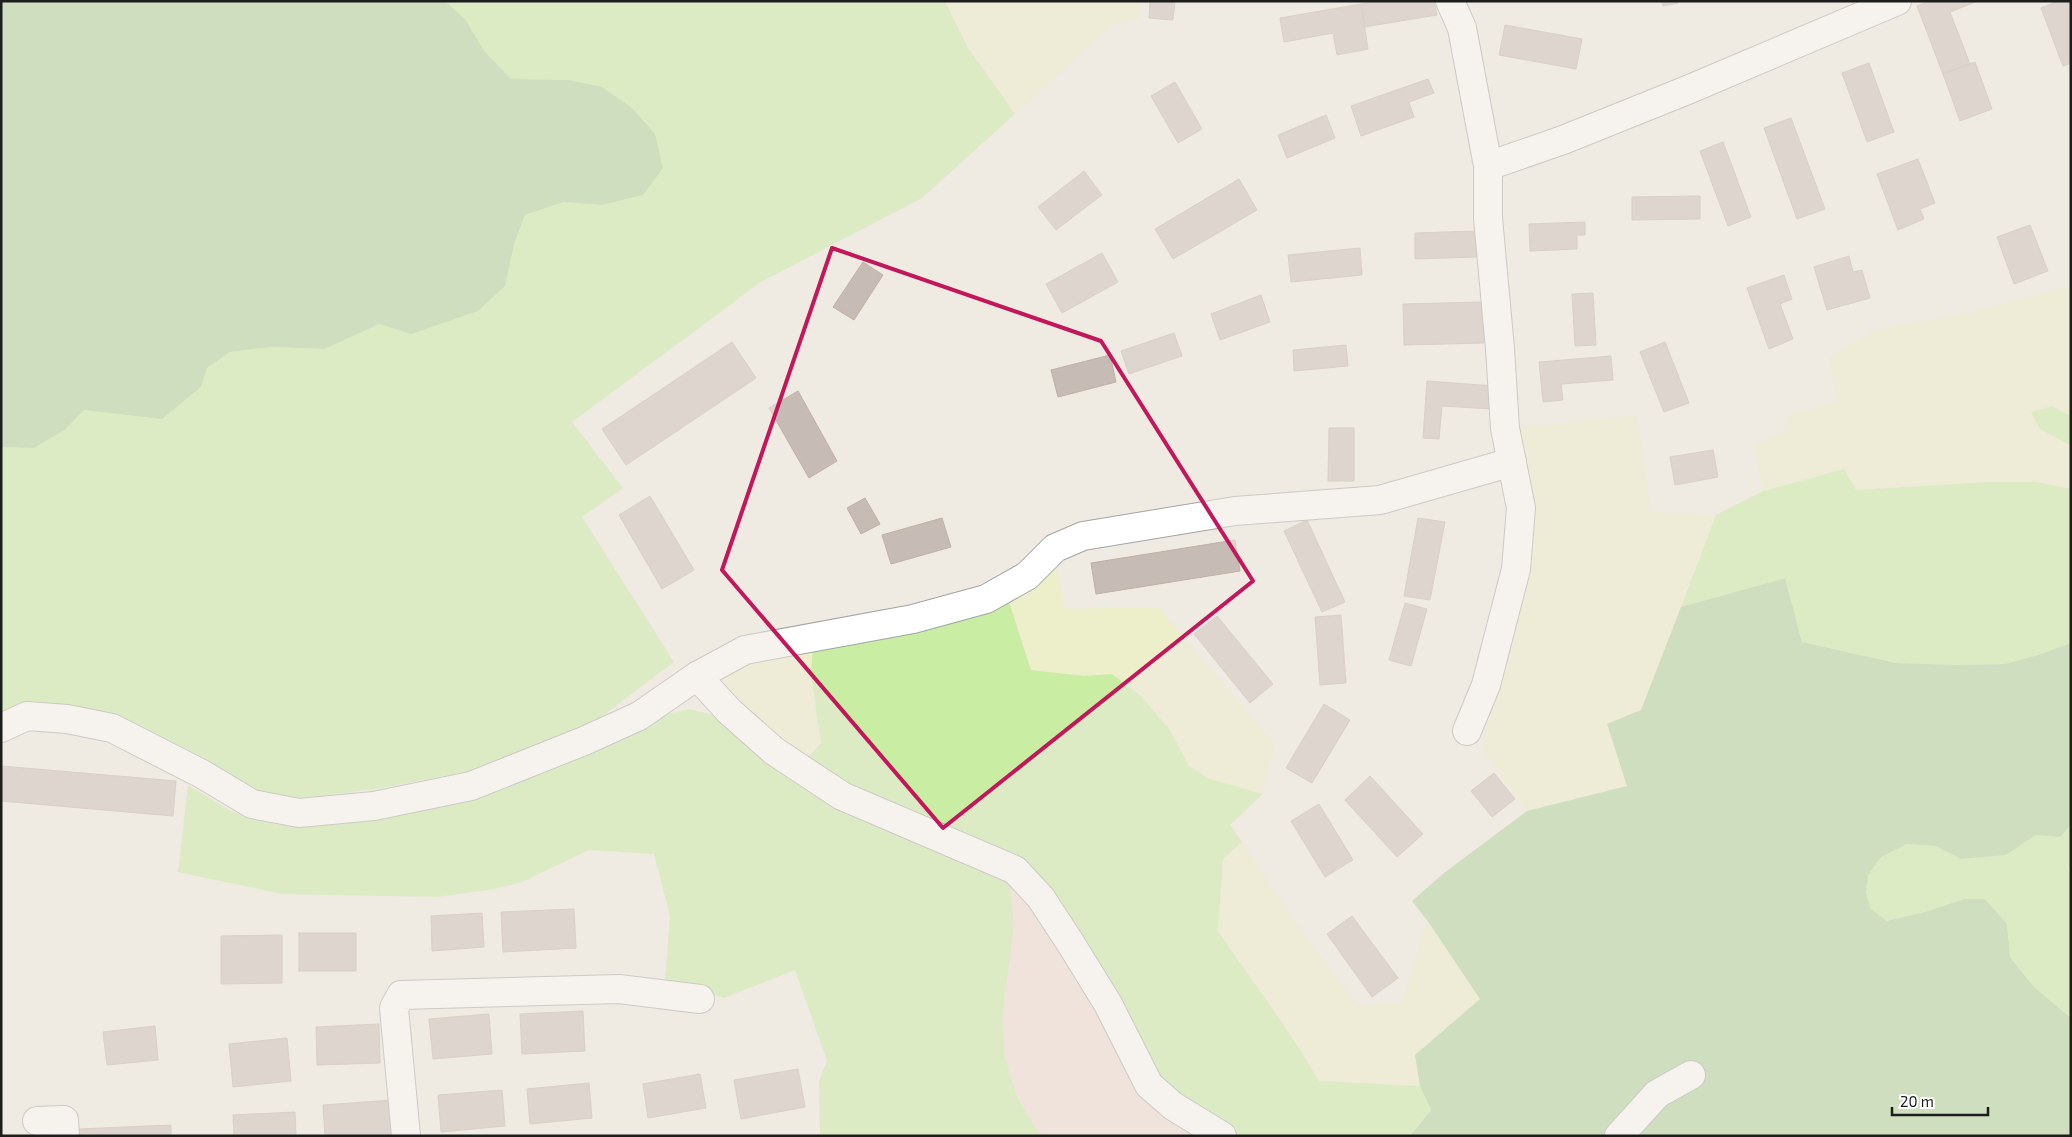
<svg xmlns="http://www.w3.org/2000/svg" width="2072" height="1137" font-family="'Exo 2',sans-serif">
	<rect width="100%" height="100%" fill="#efeae2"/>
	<polygon fill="#f2dcd3" points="1009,879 1205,1136 1044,1136 1037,1130 1017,1096 1005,1057 1002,1020 1006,979"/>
	<g fill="#edefcb">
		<polygon points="945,1 1141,1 1139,19 1112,25 1015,114 967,46"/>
		<polygon points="2071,285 2071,416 2052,406 2040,430 2071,446 2071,489 2036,482 1986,482 1855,490 1844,469 1763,491 1754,445 1784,432 1786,415 1838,402 1829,358 1875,330 1978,311"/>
		<polygon points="1637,415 1651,512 1716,515 1641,710 1607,724 1627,786 1527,811 1481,749 1505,665 1532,551 1533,498 1520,427"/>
		<polygon points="1056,564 1065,609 1158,607 1275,744 1263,794 1210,779 1189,766 1170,730 1141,696 1112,674 1084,676 1031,670 1008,599"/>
		<polygon points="813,645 814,705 821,743 802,764 732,707 718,674 752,655"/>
		<polygon points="1242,842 1304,934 1359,1006 1402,1003 1427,920 1480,999 1415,1055 1420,1086 1319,1081 1292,1037 1217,931 1223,859"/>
	</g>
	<g fill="#c8eda3">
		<polygon points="445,1 945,1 967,46 1015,114 922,198 761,282 572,422 623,488 582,517 674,662 585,729 471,771 376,789 301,798 256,794 204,758 145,731 108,716 64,705 30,704 1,716 1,447 34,448 65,430 84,410 201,387 207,368 230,352 271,347 325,349 379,324 411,334 514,244 525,215 564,202 602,205 568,80 511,79 485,53 465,19"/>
		<polygon points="2052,406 2071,416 2071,446 2040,429 2031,412"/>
		<polygon points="1844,469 1856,490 1986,482 2036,482 2071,489 2071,643 2038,655 2005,664 1957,665 1896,663 1802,642 1785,578 1681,607 1716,515 1763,491"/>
		<polygon points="1008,599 1031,670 1084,676 1112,674 1141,696 1170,730 1189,766 1210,779 1263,794 1230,825 1242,842 1223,859 1218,931 1292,1037 1319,1081 1420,1086 1431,1110 1410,1136 1231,1136 1175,1102 1045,895 802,764 821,743 811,675 813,645"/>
		<polygon points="689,709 722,717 1009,879 1014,924 1002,1020 1005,1057 1017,1096 1037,1130 1044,1136 820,1136 819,1081 827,1061 795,970 724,998 665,981 670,916 654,854 589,850 522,882 495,889 437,897 282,894 178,872 188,785 231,811 279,825 358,820 650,718"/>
		<polygon points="2071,824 2071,867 2068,868 2071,877 2071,1018 2034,987 2010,957 2007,924 1964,899 1928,911 1887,921 1871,909 1866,893 1868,875 1881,857 1907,844 1935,846 1961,859 2005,855 2036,835 2061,837"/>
	</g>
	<g fill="#a6d193">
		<polygon points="1,1 445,1 465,19 485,52 511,79 568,80 602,87 632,108 655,134 663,168 643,195 602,205 564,202 525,215 514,244 505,286 478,311 411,334 379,324 325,349 271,347 230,352 207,368 201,387 162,419 84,410 65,430 34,448 1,447"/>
		<polygon points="1785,578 1802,642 1896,663 1957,665 2005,664 2038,655 2071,643 2071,824 2061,837 2036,835 2006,855 1961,859 1935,846 1907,844 1881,857 1868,875 1866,893 1871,909 1887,921 1928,911 1964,899 1985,899 2007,924 2010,957 2034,987 2071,1018 2071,1136 1410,1136 1431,1110 1420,1086 1415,1055 1480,999 1427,920 1412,901 1444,873 1527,811 1627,786 1607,724 1641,710 1681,607"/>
	</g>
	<g fill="#c7bcb5" stroke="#c1b0a3">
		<polygon points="1150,1 1175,1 1173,20 1149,18"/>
		<polygon points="1377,1 1434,1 1437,15 1364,27 1361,4"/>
		<polygon points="1662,1 1678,1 1678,3 1663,6"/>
		<polygon points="1930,1 1978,1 1950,12 1970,64 1943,74 1917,6"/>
		<polygon points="2058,1 2071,1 2071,63 2063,66 2041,8"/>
		<polygon points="1361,4 1368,49 1337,55 1333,33 1284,42 1280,18"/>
		<polygon points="1505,25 1582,39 1576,69 1499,55"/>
		<polygon points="1975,62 1992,109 1960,121 1943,74"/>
		<polygon points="1869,63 1894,132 1867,142 1842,73"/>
		<polygon points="1428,79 1434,93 1409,102 1414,117 1361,136 1351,106"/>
		<polygon points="1175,82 1202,129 1178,143 1151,96"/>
		<polygon points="1326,115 1335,138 1287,158 1278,135"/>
		<polygon points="1791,118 1825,209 1797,219 1764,128"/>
		<polygon points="1723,142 1751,217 1728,226 1700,151"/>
		<polygon points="1918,159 1935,203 1920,209 1924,219 1898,230 1877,174"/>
		<polygon points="1084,171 1102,195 1056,230 1038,207"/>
		<polygon points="1239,179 1257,210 1173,259 1155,229"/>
		<polygon points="1700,196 1700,219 1632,220 1632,197"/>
		<polygon points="1585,222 1585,235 1577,235 1577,249 1530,251 1529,224"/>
		<polygon points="2030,225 2048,271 2014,284 1997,237"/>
		<polygon points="1477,231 1477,257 1415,259 1415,233"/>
		<polygon points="1360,248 1362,275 1291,282 1288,255"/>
		<polygon points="1102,253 1118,282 1062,313 1046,284"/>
		<polygon points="1849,256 1853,272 1862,270 1870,298 1827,310 1814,267"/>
		<polygon points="863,262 883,275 854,320 833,307"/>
		<polygon points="1784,275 1792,299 1780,304 1793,339 1769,349 1747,288"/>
		<polygon points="1593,293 1596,345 1575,346 1572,294"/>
		<polygon points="1261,295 1270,322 1220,340 1211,314"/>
		<polygon points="1483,302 1484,343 1404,345 1403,304"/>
		<polygon points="1174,333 1182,356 1129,374 1121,351"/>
		<polygon points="732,342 756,378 626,465 602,429"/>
		<polygon points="1665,342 1689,403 1664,412 1640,352"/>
		<polygon points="1346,345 1348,366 1294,371 1293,350"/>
		<polygon points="1110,355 1116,382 1058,397 1051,370"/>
		<polygon points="1611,356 1613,380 1561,384 1563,400 1543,402 1539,362"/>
		<polygon points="1427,381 1494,386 1492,409 1442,406 1439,439 1423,438"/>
		<polygon points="798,391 837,461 809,478 769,408"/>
		<polygon points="1329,428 1354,428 1354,481 1328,481"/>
		<polygon points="1713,450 1718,477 1675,485 1670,457"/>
		<polygon points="650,496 694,570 662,589 619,515"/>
		<polygon points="865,498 880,524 861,534 847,508"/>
		<polygon points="942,518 951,547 891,564 882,535"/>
		<polygon points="1418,518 1445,522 1430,600 1404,596"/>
		<polygon points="1307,520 1345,602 1322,612 1284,531"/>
		<polygon points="1235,540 1240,571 1096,594 1091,563"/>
		<polygon points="1405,603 1427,609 1411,666 1389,660"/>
		<polygon points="1341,615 1346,683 1320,685 1315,617"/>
		<polygon points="1217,616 1273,684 1250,703 1194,634"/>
		<polygon points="1324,704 1350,720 1312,783 1286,768"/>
		<polygon points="1,766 176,781 173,816 1,801"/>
		<polygon points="1494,773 1515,799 1492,817 1471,791"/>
		<polygon points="1370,776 1423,834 1397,857 1345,800"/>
		<polygon points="1319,804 1353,860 1325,877 1291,821"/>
		<polygon points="574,909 576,948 503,952 501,912"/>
		<polygon points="482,913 484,947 432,951 431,916"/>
		<polygon points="1352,916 1398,978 1372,997 1327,934"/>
		<rect x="299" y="933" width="57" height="38"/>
		<polygon points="282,935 282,983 221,984 221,936"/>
		<polygon points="583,1011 585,1051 522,1054 520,1014"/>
		<polygon points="489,1014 492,1054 433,1059 429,1019"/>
		<polygon points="379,1024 380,1063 317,1065 316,1027"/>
		<polygon points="155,1026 158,1060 107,1065 103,1032"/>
		<polygon points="287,1038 291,1081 233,1087 229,1044"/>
		<polygon points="798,1069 805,1107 741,1119 734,1080"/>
		<polygon points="700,1074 706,1108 648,1118 643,1084"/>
		<polygon points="589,1083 592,1118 530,1124 527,1089"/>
		<polygon points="502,1090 505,1126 441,1132 438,1095"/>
		<polygon points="393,1100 395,1136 325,1136 323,1105"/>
		<polygon points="295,1112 296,1136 234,1136 233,1115"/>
		<polygon points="171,1125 171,1136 79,1136 79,1129"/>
	</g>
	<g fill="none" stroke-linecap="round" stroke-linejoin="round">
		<g stroke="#a4a4a4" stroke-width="30">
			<g id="minor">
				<polyline points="1450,1 1462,28 1488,166 1488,218 1500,349 1505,428 1521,508 1516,569 1486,685 1467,731"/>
				<polyline points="1488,166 1563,140 1685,91 1897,1"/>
				<polyline points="697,676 729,711 774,751 842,796 1015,870 1041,898 1071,944 1108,1004 1149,1085 1173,1106 1222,1136"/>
				<polyline points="1,728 27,716 67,719 112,728 202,774 252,804 299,813 374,806 471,786 584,741 639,716 697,676 745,650 913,619 986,599 1027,576 1055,548 1083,536 1235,511 1380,500 1512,462"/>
				<polyline points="37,1121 64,1120 65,1136"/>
				<polyline points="406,1136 394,1008 401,995 619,989 700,999"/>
				<polyline points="1619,1136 1657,1094 1691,1075"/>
			</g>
		</g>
		<use href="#minor" stroke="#fff" stroke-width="28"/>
	</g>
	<path d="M0 0H2072V1137H0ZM832 248 1101 341 1253 581 943 828 722 570Z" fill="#efeae2" fill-opacity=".55" fill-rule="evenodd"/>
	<path fill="none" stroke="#c2185b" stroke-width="4" stroke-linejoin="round" d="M832 248 1101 341 1253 581 943 828 722 570Z"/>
	<rect width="2072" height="1137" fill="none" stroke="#1d1d1d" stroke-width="5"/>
	<path d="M1892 1107v8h96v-8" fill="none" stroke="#1d1d1d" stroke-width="2.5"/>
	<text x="1900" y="1107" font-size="15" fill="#1d1d1d" stroke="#ffffff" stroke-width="4" paint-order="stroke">20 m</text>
</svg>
